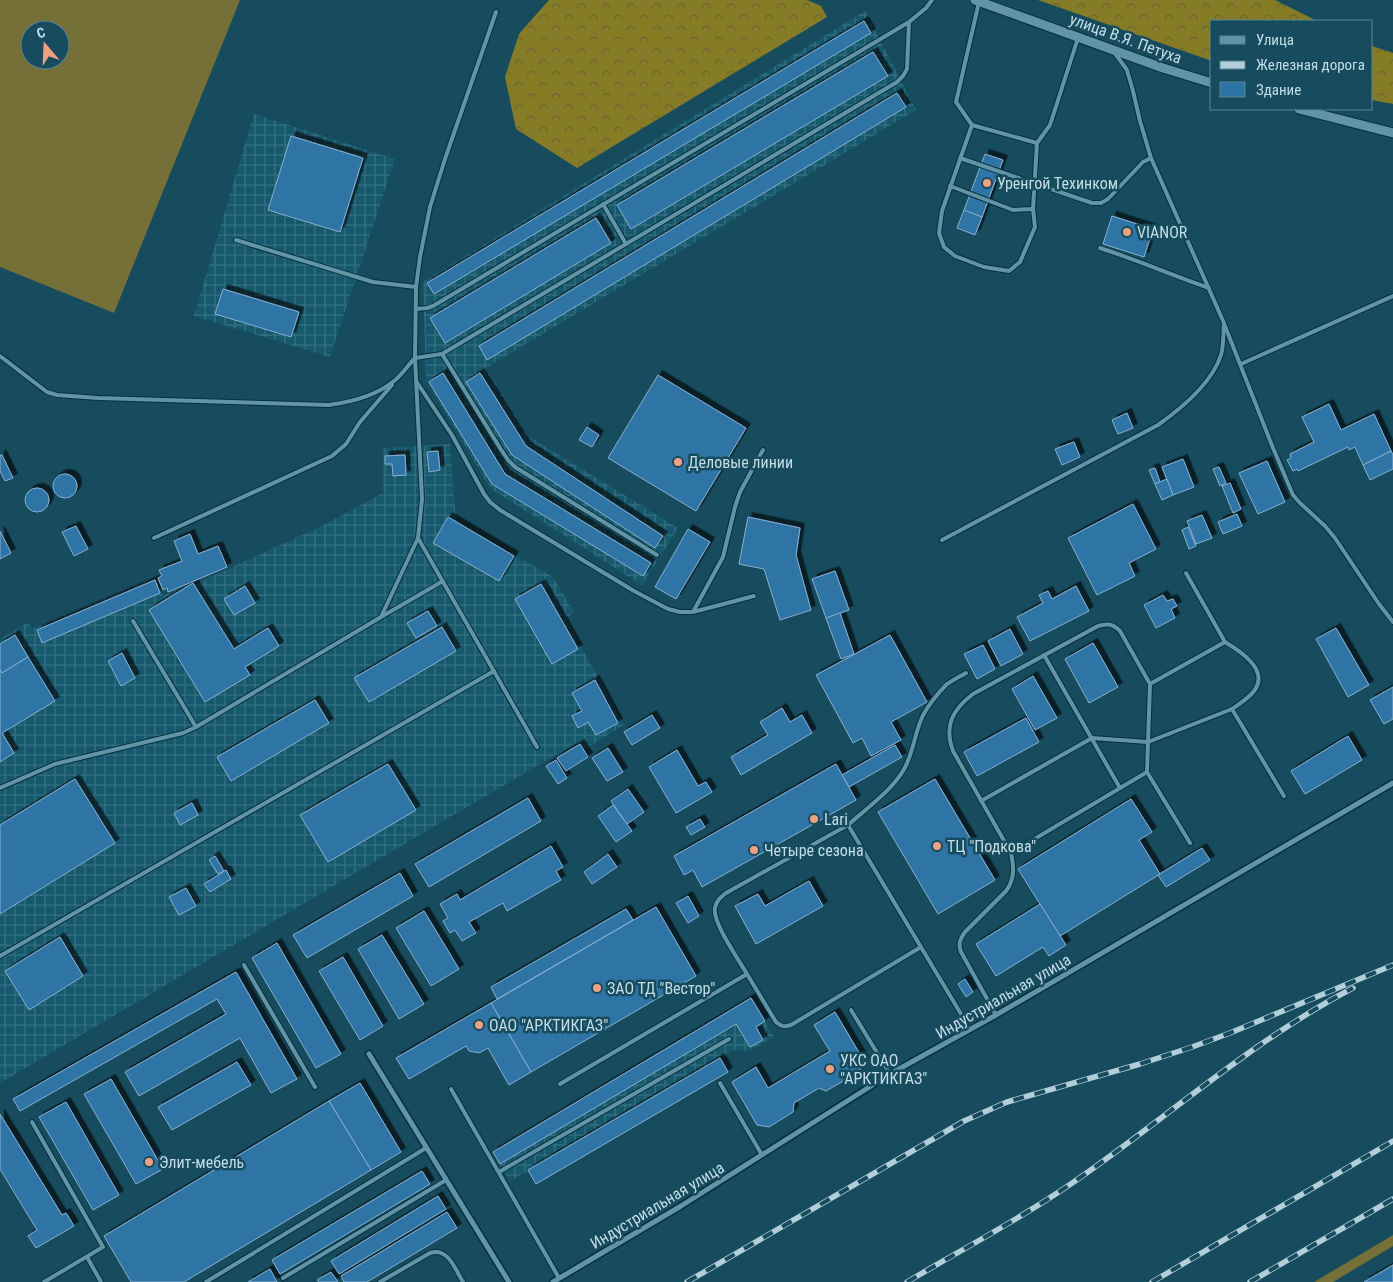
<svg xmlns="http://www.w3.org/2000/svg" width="1393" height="1282" font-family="'Roboto Condensed',sans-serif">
	<defs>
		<pattern id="industrial-grid" width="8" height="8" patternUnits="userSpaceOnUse" patternTransform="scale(1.25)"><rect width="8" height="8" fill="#16596d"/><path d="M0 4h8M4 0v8" fill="none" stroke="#367082"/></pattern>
		<pattern id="forest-crowns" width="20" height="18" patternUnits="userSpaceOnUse" patternTransform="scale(1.25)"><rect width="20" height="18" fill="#867c26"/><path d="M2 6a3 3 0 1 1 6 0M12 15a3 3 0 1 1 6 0" fill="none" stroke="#686532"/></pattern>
		<filter id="shadow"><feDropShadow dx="4.5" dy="-4.5" stdDeviation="0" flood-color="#0009"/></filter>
	</defs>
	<rect width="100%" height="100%" fill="#164c5d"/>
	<g fill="url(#industrial-grid)">
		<polygon points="865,11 916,110 486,368 528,436 678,528 642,585 491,489 426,380 423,282"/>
		<polygon points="254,114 395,159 330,357 194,316"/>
		<polygon points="450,444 456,521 553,577 574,612 566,619 624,725 585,749 579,741 0,1083 0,639 27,623 34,628 155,577 163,596 196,581 197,583 318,528 383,493 383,448"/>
		<polygon points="751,998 774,1037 749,1051 735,1050 720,1058 728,1072 536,1184 528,1171 510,1181 493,1152"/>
	</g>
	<g fill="#756f38" fill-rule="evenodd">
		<path d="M0 0H240L114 313 0 267ZM30 30H60V60H30Z"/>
		<polygon points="1393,1235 1393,1246 1333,1282 1314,1282"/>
	</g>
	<g fill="url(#forest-crowns)">
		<polygon points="549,0 807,0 821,6 827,17 577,168 516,129 505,77 519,34"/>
		<polygon points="1038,0 1275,0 1317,21 1212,21 1212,61"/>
		<polygon points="1372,46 1393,53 1393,104 1372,100"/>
	</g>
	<g fill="#2d74a6" stroke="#89afcf" filter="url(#shadow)">
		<polygon points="864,21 871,33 434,294 427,283"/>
		<polygon points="873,52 888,76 631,229 617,205"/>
		<polygon points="897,93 906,107 487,360 479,346"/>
		<polygon points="291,136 363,158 340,232 268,210"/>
		<polygon points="985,154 1003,160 982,217 964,210"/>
		<polygon points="964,210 982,217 975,235 957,228"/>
		<polygon points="1112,216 1153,229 1144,257 1103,244"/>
		<polygon points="596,218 611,243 445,343 430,318"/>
		<polygon points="223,289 299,312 291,337 215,314"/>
		<polygon points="443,373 505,474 651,563 643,576 492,484 429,382"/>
		<polygon points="480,373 526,446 663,536 655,548 512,455 466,382"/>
		<polygon points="658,375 746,428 696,511 608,458"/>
		<polygon points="1329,404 1341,430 1374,414 1391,451 1363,465 1355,447 1349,450 1348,447 1298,471 1297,469 1293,471 1287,460 1291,458 1290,454 1314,442 1302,417"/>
		<polygon points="1127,413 1133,428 1118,434 1112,420"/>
		<polygon points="587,427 599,435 592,447 579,440"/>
		<polygon points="1074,442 1080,457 1062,465 1055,449"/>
		<polygon points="438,451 440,470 429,472 427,452"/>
		<polygon points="1391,451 1393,455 1393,469 1370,480 1363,465"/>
		<polygon points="0,455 2,455 13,478 5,481 0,471"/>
		<polygon points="405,455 406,475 393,476 392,464 385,464 385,456"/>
		<polygon points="1183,459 1194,487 1173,495 1162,467"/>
		<polygon points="1267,461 1285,502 1258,514 1239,473"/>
		<polygon points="1219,467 1226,483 1220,486 1213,469"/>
		<polygon points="1155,468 1160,482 1155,484 1149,470"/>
		<circle cx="65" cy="486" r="12"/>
		<polygon points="1167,479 1173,495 1162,500 1155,484"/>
		<polygon points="1230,483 1241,509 1233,513 1222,486"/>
		<circle cx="37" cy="500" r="12"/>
		<polygon points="1133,504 1156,549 1129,563 1135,576 1097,595 1068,538"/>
		<polygon points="1237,514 1242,526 1223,534 1218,522"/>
		<polygon points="1202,515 1212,538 1196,544 1187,521"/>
		<polygon points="448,517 514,556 499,581 433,543"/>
		<polygon points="748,517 800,528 796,555 811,610 780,620 764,569 739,564"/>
		<polygon points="76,526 88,549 74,556 62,532"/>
		<polygon points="1188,527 1196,546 1189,549 1182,530"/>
		<polygon points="688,529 710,542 676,599 655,587"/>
		<polygon points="0,531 11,553 0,559"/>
		<polygon points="190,534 198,554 218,546 227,567 168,592 167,588 163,590 158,578 162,576 159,570 182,561 174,541"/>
		<polygon points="835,571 849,610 826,618 812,579"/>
		<polygon points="155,580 160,593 42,643 37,630"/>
		<polygon points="193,583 234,649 268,628 279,646 245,667 250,675 205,702 149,610"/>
		<polygon points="541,584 578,649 552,664 515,599"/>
		<polygon points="245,586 255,603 234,615 224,599"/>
		<polygon points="1076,586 1089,611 1030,641 1017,617 1043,603 1039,595 1048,591 1052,599"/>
		<polygon points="1163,595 1167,601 1173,599 1177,606 1171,609 1175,618 1156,628 1144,605"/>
		<polygon points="428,611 437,626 416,638 407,623"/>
		<polygon points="840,613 854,654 841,659 826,618"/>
		<polygon points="442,627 456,651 369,702 354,678"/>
		<polygon points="1336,628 1369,685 1348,697 1316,639"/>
		<polygon points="1010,629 1023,654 1001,666 988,641"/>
		<polygon points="15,635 28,657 2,673 0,670 0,644"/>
		<polygon points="890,635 927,702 891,722 901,740 871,756 862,738 853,743 816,675"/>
		<polygon points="1093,643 1118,687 1089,703 1065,659"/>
		<polygon points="983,645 995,669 977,679 964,654"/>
		<polygon points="122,653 135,678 121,686 108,661"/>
		<polygon points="28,657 55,701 2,733 14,753 0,762 0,670 2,673"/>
		<polygon points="1033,676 1057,718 1035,730 1012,689"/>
		<polygon points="595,680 618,723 596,735 588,722 578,728 572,716 582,711 572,693"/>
		<polygon points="1393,687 1393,719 1384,724 1370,700"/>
		<polygon points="315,700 329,723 231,781 217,757"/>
		<polygon points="782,708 790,722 802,715 812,733 741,775 731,757 768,735 760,722"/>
		<polygon points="652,715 660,728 632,745 624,732"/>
		<polygon points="1026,718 1039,742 977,776 964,752"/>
		<polygon points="1348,736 1362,760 1305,794 1291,771"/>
		<polygon points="580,744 588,757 566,771 557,758"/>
		<polygon points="895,745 902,757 849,787 842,775"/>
		<polygon points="608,748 623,772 607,781 592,758"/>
		<polygon points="677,750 698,786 706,782 712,792 676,813 649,767"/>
		<polygon points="556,760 567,778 558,784 546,766"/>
		<polygon points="388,764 416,810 328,862 300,815"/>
		<polygon points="836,764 856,800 702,887 693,870 684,875 674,856"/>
		<polygon points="75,779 115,843 0,914 0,825"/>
		<polygon points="935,779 995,880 938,914 878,812"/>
		<polygon points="628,789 644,812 627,824 611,801"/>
		<polygon points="528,798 541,821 429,887 415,864"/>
		<polygon points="1131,799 1152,832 1139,840 1160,874 1060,936 1018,869"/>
		<polygon points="192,803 198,815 180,825 174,813"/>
		<polygon points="613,805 632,831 616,842 598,816"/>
		<polygon points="700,819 705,827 691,835 686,827"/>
		<polygon points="551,846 563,867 556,871 561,880 507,911 503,903 469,922 476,933 462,941 455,930 450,933 443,921 448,918 440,904 457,894 460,900"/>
		<polygon points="1202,848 1210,860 1166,887 1158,875"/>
		<polygon points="608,854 617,867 592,884 584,872"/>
		<polygon points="215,856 224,871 218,874 209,860"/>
		<polygon points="226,870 231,879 210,892 204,884"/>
		<polygon points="400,873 413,896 307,958 293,935"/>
		<polygon points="809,881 823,906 756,944 735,906 758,894 765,906"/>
		<polygon points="186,888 196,906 179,915 169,897"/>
		<polygon points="688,896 699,916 688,923 676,903"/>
		<polygon points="1040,904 1066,945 1049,956 1043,947 996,976 976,944"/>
		<polygon points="656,907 696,976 531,1072 491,1003"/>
		<polygon points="626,909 633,920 497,999 491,987"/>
		<polygon points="424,911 459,969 431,986 396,928"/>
		<polygon points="382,935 424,1004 399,1019 358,949"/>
		<polygon points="60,937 83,976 29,1010 5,971"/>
		<polygon points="277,943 341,1054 316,1068 252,958"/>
		<polygon points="343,957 383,1026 360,1040 319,971"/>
		<polygon points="236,972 297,1079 271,1093 240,1038 139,1096 125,1072 226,1014 217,999 20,1111 13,1099"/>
		<polygon points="965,979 973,992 966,997 958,984"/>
		<polygon points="751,998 765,1021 756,1027 763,1040 750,1047 736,1024 500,1164 493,1152"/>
		<polygon points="491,1003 531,1072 509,1085 488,1048 479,1053 469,1051 466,1046 409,1079 396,1058"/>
		<polygon points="835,1012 864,1061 859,1072 826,1091 819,1088 794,1103 793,1112 769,1127 757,1125 732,1082 756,1067 768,1088 830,1051 814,1025"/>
		<polygon points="720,1058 728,1072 536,1184 528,1170"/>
		<polygon points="237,1062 251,1085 172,1130 158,1107"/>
		<polygon points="111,1079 163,1169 136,1184 84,1094"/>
		<polygon points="360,1083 401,1152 371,1170 329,1101"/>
		<polygon points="329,1101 371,1170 184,1282 131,1282 104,1236"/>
		<polygon points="66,1102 119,1195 93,1210 39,1117"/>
		<polygon points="0,1114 62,1215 66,1213 74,1226 36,1248 28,1236 37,1230 0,1169"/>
		<polygon points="422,1171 430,1184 280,1274 272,1260"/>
		<polygon points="438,1196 446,1209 339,1274 331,1261"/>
		<polygon points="447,1212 457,1228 367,1282 344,1282 341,1276"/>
		<polygon points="1393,1265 1393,1282 1364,1282"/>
		<polygon points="270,1269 277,1282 248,1282"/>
		<polygon points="331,1272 338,1282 319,1282 317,1280"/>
	</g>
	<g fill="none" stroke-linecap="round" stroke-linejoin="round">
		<g stroke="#06303d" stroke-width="6">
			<g id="service">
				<polyline points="979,2 956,102 972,125 1037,143 1050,125 1078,38"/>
				<polyline points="496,12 445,159 430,207 420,257 416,287 415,358 422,499 418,538 537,747"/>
				<polyline points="972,125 942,211 939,233 944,247 955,256 984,267 1009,271 1020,262 1035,227 1033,209 1037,143"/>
				<polyline points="960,158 1092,203 1101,203 1108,199 1143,162 1151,158"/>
				<polyline points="950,186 1013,210 1033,209"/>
				<polyline points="603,204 626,244"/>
				<polyline points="236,240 373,282 416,287"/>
				<path d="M1100 248C1137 260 1172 275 1209 288"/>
				<polyline points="416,309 427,308 433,306 909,22"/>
				<polyline points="1225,326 1273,448 1293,495 1300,503 1325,526 1335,538 1379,604 1393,622"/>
				<polyline points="442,354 897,82 903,76 907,69 909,22 926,8 932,0"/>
				<path d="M0 356 47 392 57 395 98 398 329 405C351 402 376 396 394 381 402 375 408 365 415 358L442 354 500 448 508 460 515 467 657 555"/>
				<polyline points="1241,364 1393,296"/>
				<polyline points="416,381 452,435 484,494 490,502 500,510 634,591 668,609 680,612 693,612 754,596"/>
				<polyline points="154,538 332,456 346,444 360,422 392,385"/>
				<path d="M942 540 1158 425C1182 408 1212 383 1221 355 1224 345 1223 334 1224 323L1151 158 1140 121 1133 91 1127 70 1114 52"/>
				<polyline points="693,612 723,557 735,507 740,492 763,450"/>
				<polyline points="381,617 443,581"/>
				<path d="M1225 642C1240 651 1270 670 1254 691 1248 699 1239 704 1232 709"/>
				<polyline points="1044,655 1120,788"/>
				<polyline points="1150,684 1225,642 1186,573"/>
				<polyline points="196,727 381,617 418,538"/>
				<polyline points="0,788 55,764 183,733 196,727 133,621"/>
				<polyline points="981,801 1092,738 1148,742 1232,709 1284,796"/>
				<path d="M848 825C866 809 891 791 903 771 913 755 914 736 921 720 925 709 938 693 946 685 952 680 959 677 966 673"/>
				<path d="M1011 853 953 751C944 726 952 710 973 694L1098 626C1108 623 1113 624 1120 631L1150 684 1147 772 1190 843"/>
				<polyline points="0,956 494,671"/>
				<polyline points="244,965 315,1087"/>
				<path d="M747 974 776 1022C782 1027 784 1027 791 1025L921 947"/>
				<polyline points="851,1010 890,1074"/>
				<path d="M996 1015 961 952C958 944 960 939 965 932L1006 891C1015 879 1014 867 1011 853L1147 772"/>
				<polyline points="720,1083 762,1155"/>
				<path d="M560 1084 747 974C739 960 712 922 715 908 716 901 721 897 726 893L848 825 961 1014"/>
				<polyline points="451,1089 559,1278"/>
				<polyline points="32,1122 103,1247 44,1282"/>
				<polyline points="499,1172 729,1039"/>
				<polyline points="87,1257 101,1282"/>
				<polyline points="283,1278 446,1180"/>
				<polyline points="206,1282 426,1148"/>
				<path d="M380 1282 430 1253C448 1247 455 1269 463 1282"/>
			</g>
		</g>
		<g stroke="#06303d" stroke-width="8">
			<g id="minor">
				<polyline points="369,1054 509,1282"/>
				<polyline points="553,1282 681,1206 890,1074 996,1015 1393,783"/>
			</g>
		</g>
		<g stroke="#06303d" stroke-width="11">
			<g id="tertiary">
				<polyline points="975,0 1163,68 1212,83"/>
				<polyline points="1299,109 1393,133"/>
			</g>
		</g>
		<use href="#service" stroke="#6094a6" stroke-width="4"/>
		<use href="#minor" stroke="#6094a6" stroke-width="5"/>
		<use href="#tertiary" stroke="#6094a6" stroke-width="9"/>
		<g stroke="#b1ced9" stroke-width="5.5">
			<g id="rail">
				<polyline points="687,1282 964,1121 1007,1102 1140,1064 1192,1047 1230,1033 1393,965"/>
				<path d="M907 1282C968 1246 1031 1213 1088 1172 1176 1110 1257 1038 1353 988"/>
				<polyline points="1152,1282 1393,1141"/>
				<polyline points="1250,1282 1393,1199"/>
			</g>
		</g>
		<use href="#rail" stroke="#164c5d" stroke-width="4" stroke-dasharray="11" stroke-linecap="butt"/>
	</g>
	<g fill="#f2a07f" stroke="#164c5d" stroke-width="2">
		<circle cx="987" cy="183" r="5"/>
		<circle cx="1127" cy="232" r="5"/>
		<circle cx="678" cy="462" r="5"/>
		<circle cx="814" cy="819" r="5"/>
		<circle cx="937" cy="846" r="5"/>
		<circle cx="754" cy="850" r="5"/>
		<circle cx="597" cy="988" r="5"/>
		<circle cx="479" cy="1025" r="5"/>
		<circle cx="830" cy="1069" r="5"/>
		<circle cx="149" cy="1162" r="5"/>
	</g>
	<g text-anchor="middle" stroke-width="5" stroke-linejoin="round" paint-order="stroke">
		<g font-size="16" fill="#c3dde7" stroke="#164c5d">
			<text transform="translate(1126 38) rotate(20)" y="6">улица В.Я. Петуха</text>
			<text transform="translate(1003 996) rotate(-30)" y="6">Индустриальная улица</text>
			<text transform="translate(657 1205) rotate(-31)" y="6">Индустриальная улица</text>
		</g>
		<g font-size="16" fill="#c3dde7" stroke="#164c5d" text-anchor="start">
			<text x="997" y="189">Уренгой Техинком</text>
			<text x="1137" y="238">VIANOR</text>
			<text x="688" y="468">Деловые линии</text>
			<text x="824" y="825">Lari</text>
			<text x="947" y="852">ТЦ "Подкова"</text>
			<text x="764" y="856">Четыре сезона</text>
			<text x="607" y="994">ЗАО ТД "Вестор"</text>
			<text x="489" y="1031">ОАО "АРКТИКГАЗ"</text>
			<text x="840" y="1066">УКС ОАО<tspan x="840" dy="18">"АРКТИКГАЗ"</tspan></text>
			<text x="159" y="1168">Элит-мебель</text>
		</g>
	</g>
	<rect x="1210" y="20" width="162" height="90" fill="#164c5d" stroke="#5b8694"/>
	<rect x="1220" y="36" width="25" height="8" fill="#6094a6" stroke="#5b8694"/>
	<text x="1256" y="45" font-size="15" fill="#c3dde7">Улица</text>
	<rect x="1220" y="61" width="25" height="8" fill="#b1ced9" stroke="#5b8694"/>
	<text x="1256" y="70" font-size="15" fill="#c3dde7">Железная дорога</text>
	<rect x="1220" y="82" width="25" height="15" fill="#2d74a6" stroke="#5b8694"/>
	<text x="1256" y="95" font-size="15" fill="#c3dde7">Здание</text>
	<g transform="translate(45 45) rotate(341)"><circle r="24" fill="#164c5d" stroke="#5b8694"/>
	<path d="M0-4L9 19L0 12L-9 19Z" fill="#f2a07f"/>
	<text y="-8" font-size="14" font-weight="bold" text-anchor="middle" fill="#c3dde7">С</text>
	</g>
</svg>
